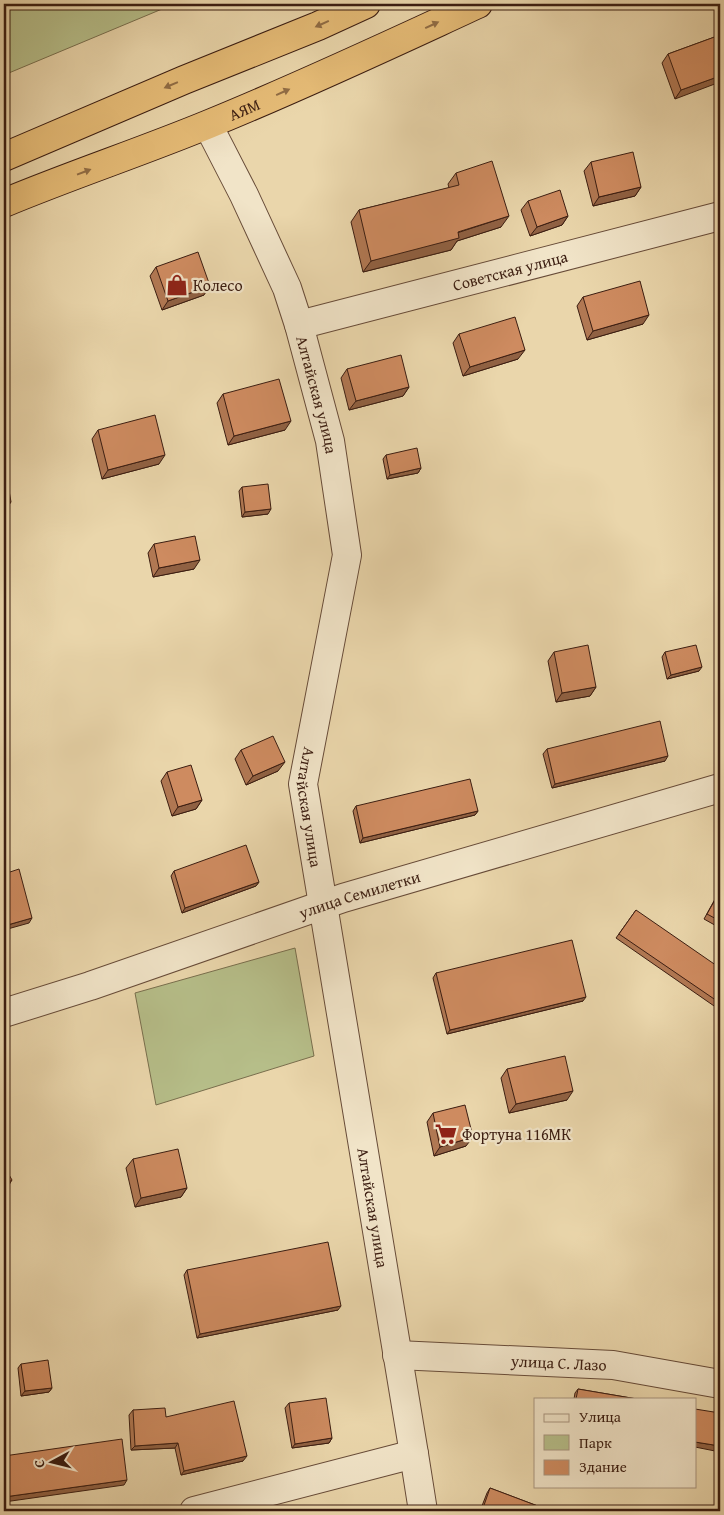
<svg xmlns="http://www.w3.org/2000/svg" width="724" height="1515" font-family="'Gentium Book Plus',serif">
	<rect width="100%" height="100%" fill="#ead6ab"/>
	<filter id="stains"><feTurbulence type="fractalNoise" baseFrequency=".004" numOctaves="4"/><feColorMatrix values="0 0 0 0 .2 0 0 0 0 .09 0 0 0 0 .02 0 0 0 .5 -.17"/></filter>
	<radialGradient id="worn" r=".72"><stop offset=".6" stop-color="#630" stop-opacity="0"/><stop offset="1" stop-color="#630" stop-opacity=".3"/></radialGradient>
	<g fill="#b6be89" stroke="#786e4d">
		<polygon points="4,4 174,4 4,75"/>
		<polygon points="295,948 314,1056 156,1105 135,993"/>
	</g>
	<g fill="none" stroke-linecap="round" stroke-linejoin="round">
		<g stroke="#674b38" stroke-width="30">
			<g id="street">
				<path id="s1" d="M208 125 244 195 287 288 299 325 330 441 347 555 303 784 414 1454 423 1511"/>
				<path id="s2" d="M299 325 720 216"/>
				<path id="s3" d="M4 1013 90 986 343 898 720 788"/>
				<path id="s4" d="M397 1355 613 1365 720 1384"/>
				<polyline points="194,1511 414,1454"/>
			</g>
		</g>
		<g stroke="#3b1d11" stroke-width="30">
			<g id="highway">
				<polyline points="4,157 184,80 318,26 366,4"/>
				<path id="s5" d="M4 203C71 175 141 152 209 124 300 87 389 45 478 4"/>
			</g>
		</g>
		<use href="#street" stroke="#f1e4c8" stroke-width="28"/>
		<use href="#highway" stroke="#e5bb76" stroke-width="28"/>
	</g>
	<g fill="#b17853" stroke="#3b1d11">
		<polygon points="720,35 675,99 662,63 668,54"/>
		<polygon points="591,162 641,187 635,196 593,206 584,171"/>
		<polygon points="456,173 501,227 457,241 451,250 363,272 351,222 359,210 449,188 448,184"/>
		<polygon points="528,201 568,216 562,225 530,236 521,210"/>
		<polygon points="156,267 204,295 162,310 150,276"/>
		<polygon points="583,297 643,324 587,340 577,306"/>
		<polygon points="459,334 518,359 463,376 453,343"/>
		<polygon points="347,369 409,387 403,396 349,410 341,378"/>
		<polygon points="223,394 285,430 228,445 217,403"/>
		<polygon points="98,430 159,464 102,479 92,439"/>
		<polygon points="386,455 421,468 418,473 387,479 383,459"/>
		<polygon points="242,487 268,514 242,517 239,491"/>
		<polygon points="154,544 194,569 153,577 148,553"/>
		<polygon points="554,652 596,687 590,696 556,702 548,661"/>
		<polygon points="665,652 699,671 667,679 662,657"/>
		<polygon points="547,749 665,761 552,788 543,754"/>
		<polygon points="241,750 278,771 246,785 235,759"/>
		<polygon points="167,772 202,800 196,809 172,816 161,781"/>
		<polygon points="356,806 478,811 475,815 360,843 353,811"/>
		<polygon points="174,871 259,882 256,886 182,913 171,876"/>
		<polygon points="720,890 720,928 704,919"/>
		<polygon points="636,910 720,1003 717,1008 616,938"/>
		<polygon points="436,973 583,1001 447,1034 433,978"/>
		<polygon points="507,1069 567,1100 509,1113 501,1078"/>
		<polygon points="433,1113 466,1146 434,1156 427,1122"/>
		<polygon points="133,1159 187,1188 181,1197 135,1207 126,1168"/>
		<polygon points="187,1270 338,1310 197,1338 184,1275"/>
		<polygon points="21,1364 52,1388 49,1392 21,1396 18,1368"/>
		<polygon points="578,1389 637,1399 574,1399 575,1393"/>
		<polygon points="289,1403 332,1438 329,1443 292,1448 285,1408"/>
		<polygon points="133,1410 166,1417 243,1461 181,1475 175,1448 131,1450 129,1415"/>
		<polygon points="490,1488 551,1511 480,1511 487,1493"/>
	</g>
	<g fill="#906143" stroke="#3b1d11">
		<polygon points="720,76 720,82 675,99 681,90"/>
		<polygon points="641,187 635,196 593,206 599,197"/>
		<polygon points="509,216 501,227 457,241 451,250 363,272 371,261"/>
		<polygon points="568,216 562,225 530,236 537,227"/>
		<polygon points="210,286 204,295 162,310 168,301"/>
		<polygon points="649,315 643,324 587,340 593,331"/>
		<polygon points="525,350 518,359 463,376 470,367"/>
		<polygon points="409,387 403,396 349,410 356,401"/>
		<polygon points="291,421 285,430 228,445 234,436"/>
		<polygon points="165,455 159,464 102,479 108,470"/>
		<polygon points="421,468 418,473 387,479 390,475"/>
		<polygon points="11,502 5,511 4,511 4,503"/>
		<polygon points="271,509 268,514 242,517 245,512"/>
		<polygon points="200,560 194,569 153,577 159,568"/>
		<polygon points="702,667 699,671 667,679 671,675"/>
		<polygon points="596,687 590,696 556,702 562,693"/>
		<polygon points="668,756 665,761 552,788 555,784"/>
		<polygon points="285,762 278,771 246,785 253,776"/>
		<polygon points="202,800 196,809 172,816 178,807"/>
		<polygon points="478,811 475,815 360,843 363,838"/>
		<polygon points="259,882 256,886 182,913 185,908"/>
		<polygon points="32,918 29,923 4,930 4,926"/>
		<polygon points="586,997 583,1001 447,1034 450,1030"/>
		<polygon points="573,1091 567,1100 509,1113 516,1104"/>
		<polygon points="473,1137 466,1146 434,1156 440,1147"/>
		<polygon points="12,1180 9,1185 4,1187 4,1185"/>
		<polygon points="187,1188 181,1197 135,1207 141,1198"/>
		<polygon points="341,1306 338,1310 197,1338 200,1334"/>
		<polygon points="52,1388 49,1392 21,1396 25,1391"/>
		<polygon points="332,1438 329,1443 292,1448 295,1444"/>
		<polygon points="695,1442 720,1446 720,1452 695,1447"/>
		<polygon points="178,1443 175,1448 131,1450 135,1446"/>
		<polygon points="247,1456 243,1461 181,1475 184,1471"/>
		<polygon points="127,1480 124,1485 4,1502 4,1497"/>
	</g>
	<g fill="#ce8b60" stroke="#3b1d11">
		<polygon points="720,35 720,76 681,90 668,54"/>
		<polygon points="633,152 641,187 599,197 591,162"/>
		<polygon points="492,161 509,216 458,232 459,238 371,261 359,210 459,185 456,173"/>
		<polygon points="560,190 568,216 537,227 528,201"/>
		<polygon points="198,252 210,286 168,301 156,267"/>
		<polygon points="640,281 649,315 593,331 583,297"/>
		<polygon points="515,317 525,350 470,367 459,334"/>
		<polygon points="401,355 409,387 356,401 347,369"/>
		<polygon points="279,379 291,421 234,436 223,394"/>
		<polygon points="155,415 165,455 108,470 98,430"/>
		<polygon points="417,448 421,468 390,475 386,455"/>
		<polygon points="4,467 5,467 11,502 4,503"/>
		<polygon points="268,484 271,509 245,512 242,487"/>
		<polygon points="195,536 200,560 159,568 154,544"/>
		<polygon points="588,645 596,687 562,693 554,652"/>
		<polygon points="696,645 702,667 671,675 665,652"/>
		<polygon points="660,721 668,756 555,784 547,749"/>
		<polygon points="273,736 285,762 253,776 241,750"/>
		<polygon points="191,765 202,800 178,807 167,772"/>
		<polygon points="470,779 478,811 363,838 356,806"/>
		<polygon points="246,845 259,882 185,908 174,871"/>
		<polygon points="19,869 32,918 4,926 4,874"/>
		<polygon points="720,891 720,921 707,914"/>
		<polygon points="636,910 720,968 720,1003 619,934"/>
		<polygon points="572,940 586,997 450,1030 436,973"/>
		<polygon points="565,1056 573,1091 516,1104 507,1069"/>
		<polygon points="465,1105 473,1137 440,1147 433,1113"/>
		<polygon points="178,1149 187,1188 141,1198 133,1159"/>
		<polygon points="4,1166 12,1180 4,1185"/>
		<polygon points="328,1242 341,1306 200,1334 187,1270"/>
		<polygon points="48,1360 52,1388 25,1391 21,1364"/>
		<polygon points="578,1389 637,1399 576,1399"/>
		<polygon points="326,1398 332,1438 295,1444 289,1403"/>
		<polygon points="234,1401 247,1456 184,1471 178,1443 135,1446 133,1410 165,1408 166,1417"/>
		<polygon points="695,1409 720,1413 720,1446 695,1442"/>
		<polygon points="122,1439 127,1480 4,1497 4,1456"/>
		<polygon points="490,1488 551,1511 482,1511"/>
	</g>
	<defs><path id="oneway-solid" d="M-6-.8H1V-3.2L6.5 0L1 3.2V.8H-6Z" transform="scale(1.25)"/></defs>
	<g fill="#906c44">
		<use href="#oneway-solid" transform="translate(322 24) rotate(156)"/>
		<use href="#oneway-solid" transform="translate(432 25) rotate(-25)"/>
		<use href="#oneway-solid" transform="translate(171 85) rotate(157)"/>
		<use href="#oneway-solid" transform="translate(283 92) rotate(-24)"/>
		<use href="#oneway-solid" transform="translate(84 172) rotate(-21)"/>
	</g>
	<defs>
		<g id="shop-bare" transform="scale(1.725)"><path d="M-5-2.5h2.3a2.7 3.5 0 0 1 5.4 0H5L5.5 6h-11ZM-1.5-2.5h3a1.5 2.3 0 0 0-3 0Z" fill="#8f2418" stroke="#f1e4c8" stroke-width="2.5" paint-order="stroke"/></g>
		<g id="supermarket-bare" transform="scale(1.725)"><path d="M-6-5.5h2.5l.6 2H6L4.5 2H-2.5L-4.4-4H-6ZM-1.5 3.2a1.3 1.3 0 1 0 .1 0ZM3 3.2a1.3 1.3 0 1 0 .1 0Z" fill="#8f2418" stroke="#f1e4c8" stroke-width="2.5" paint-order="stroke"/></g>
	</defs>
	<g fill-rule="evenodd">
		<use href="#shop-bare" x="177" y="285"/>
		<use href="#supermarket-bare" x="446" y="1134"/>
	</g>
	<g text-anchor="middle" stroke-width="4.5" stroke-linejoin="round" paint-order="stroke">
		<g font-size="16" fill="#3b1d11" stroke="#f1e4c8">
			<text dy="6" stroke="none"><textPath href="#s5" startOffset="258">АЯМ</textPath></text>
			<text dy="6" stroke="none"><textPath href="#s2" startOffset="218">Советская улица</textPath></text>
			<text dy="6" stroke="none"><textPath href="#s1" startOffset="292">Алтайская улица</textPath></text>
			<text dy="6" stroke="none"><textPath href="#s1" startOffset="712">Алтайская улица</textPath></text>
			<text dy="6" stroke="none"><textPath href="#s3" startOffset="375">улица Семилетки</textPath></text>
			<text dy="6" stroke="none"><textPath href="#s1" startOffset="1118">Алтайская улица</textPath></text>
			<text dy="6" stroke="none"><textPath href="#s4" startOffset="162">улица С. Лазо</textPath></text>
		</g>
		<g font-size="16" fill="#3b1d11" stroke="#f1e4c8" text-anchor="start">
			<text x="193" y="291">Колесо</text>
			<text x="462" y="1140">Фортуна 116МК</text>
		</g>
	</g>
	<rect width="724" height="1515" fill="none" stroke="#ead6ab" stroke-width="20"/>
	<rect x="5" y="5" width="714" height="1505" fill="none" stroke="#3b1d11" stroke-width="2.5"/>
	<rect x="10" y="10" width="704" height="1495" fill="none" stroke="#3b1d11"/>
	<rect x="534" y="1398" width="162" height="90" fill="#f1e4c8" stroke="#a8947f"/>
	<rect x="544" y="1414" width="25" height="8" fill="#f1e4c8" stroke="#a8947f"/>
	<text x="579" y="1422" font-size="15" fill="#3b1d11">Улица</text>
	<rect x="544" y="1435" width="25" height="15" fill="#b6be89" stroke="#a8947f"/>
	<text x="579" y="1448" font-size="15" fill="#3b1d11">Парк</text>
	<rect x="544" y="1460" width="25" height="15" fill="#ce8b60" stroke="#a8947f"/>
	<text x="579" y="1472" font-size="15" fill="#3b1d11">Здание</text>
	<g transform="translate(52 1462) rotate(263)" stroke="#f1e4c8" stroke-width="4" paint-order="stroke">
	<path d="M0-4L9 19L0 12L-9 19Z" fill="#3b1d11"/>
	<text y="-8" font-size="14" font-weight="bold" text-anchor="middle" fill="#3b1d11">С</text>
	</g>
	<rect width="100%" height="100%" filter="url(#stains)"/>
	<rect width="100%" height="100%" fill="url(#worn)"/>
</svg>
